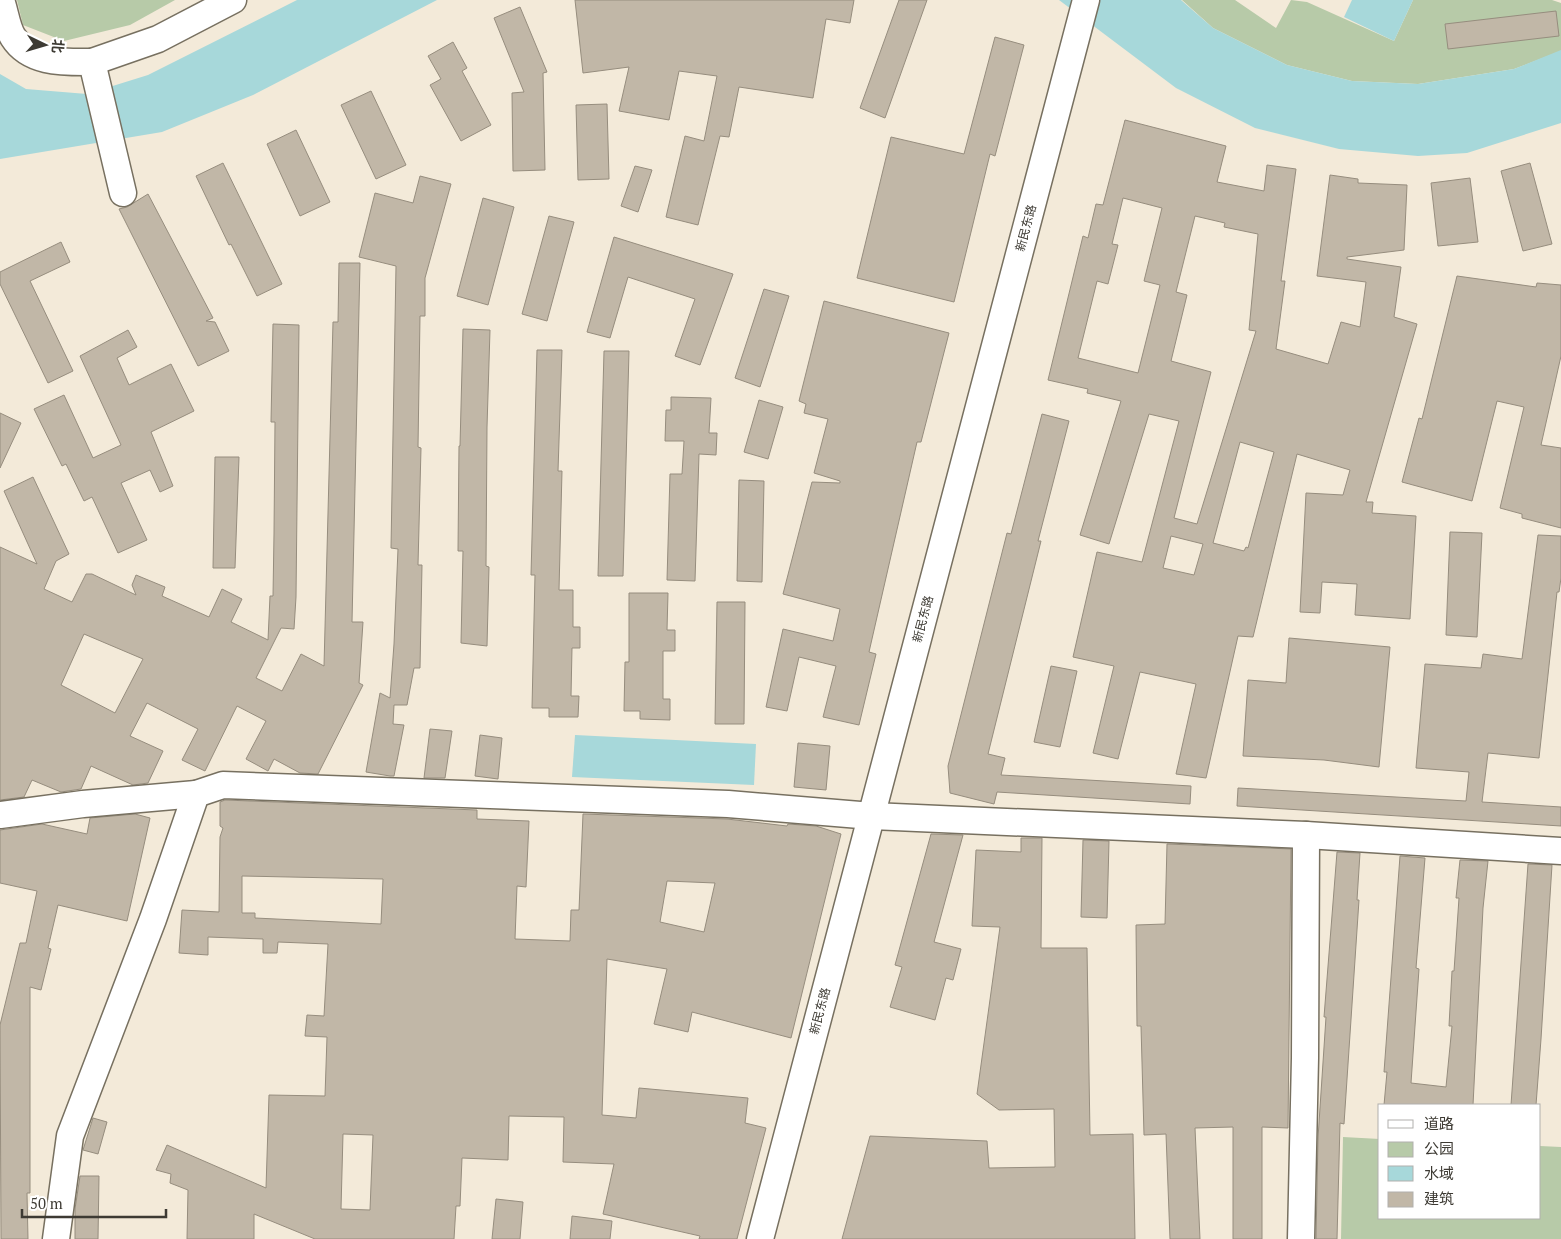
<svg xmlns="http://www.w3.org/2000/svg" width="1561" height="1239" font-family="'PT Serif','Noto Sans SC',serif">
	<rect width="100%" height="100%" fill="#f3ead9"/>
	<g fill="#b7caa8">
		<polygon points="17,0 175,0 130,25 64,41 23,25"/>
		<polygon points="1182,0 1235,0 1276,28 1291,0 1307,2 1394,41 1413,0 1552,0 1561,3 1561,51 1514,69 1418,84 1352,81 1287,65 1213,28"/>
		<polygon points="1343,1137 1380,1139 1380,1218 1540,1218 1540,1146 1561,1147 1561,1239 1341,1239"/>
	</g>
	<g fill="#a7d8da">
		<polygon points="297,0 437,0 253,95 162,132 0,159 0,74 26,89 87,94 148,75"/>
		<polygon points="1059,0 1181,0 1213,28 1287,65 1352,81 1418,84 1514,69 1561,50 1561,123 1467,153 1418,156 1339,149 1255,128 1176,88"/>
		<polygon points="1352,0 1413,0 1394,41 1344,17"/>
		<polygon points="575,735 756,744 754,785 572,777"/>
	</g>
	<g fill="#c1b7a7" stroke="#968d7e" fill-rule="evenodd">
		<polygon points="575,0 854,0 850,23 826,19 813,98 739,87 729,137 720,136 698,225 666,217 685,136 704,141 717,76 679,71 669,120 619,111 629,67 583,73"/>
		<polygon points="899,0 927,0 885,118 860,108"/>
		<polygon points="520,7 547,72 543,73 545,170 513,171 512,93 524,92 494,18"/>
		<polygon points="1556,11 1559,36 1448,49 1445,24"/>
		<polygon points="995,37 1024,45 995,156 990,154 954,302 857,278 891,137 964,154"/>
		<polygon points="453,42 467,68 462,71 491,125 461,141 430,85 441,79 428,56"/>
		<polygon points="371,91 406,165 376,179 341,105"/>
		<polygon points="607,104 609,179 578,180 576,105"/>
		<path d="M1125 120 1226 146 1217 182 1264 191 1267 165 1296 169 1281 281H1285L1276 349 1328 364 1341 322 1360 327 1366 282 1317 276 1330 175 1358 179V183L1407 185 1404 250 1347 257V259L1401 267 1394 317 1417 324 1366 502H1373L1372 513 1416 516 1410 619 1355 615 1357 584 1322 582 1320 613 1300 612 1306 493 1343 495 1350 470 1297 454 1253 637 1238 636 1206 778 1176 774 1196 684 1140 672 1118 759 1093 753 1114 666 1073 657 1097 552 1142 562 1179 421 1149 414 1109 544 1080 535 1121 401 1087 393 1088 389 1048 380 1083 236 1088 238 1096 204 1103 205ZM1123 198 1162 208 1144 281 1160 285 1138 373 1078 358 1097 281 1108 284 1118 245 1112 244ZM1195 216 1225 223 1224 227 1258 234 1249 330 1256 331 1197 524 1174 518 1211 372 1171 361 1187 295 1176 292ZM1240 442 1274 452 1248 548 1246 547 1244 551 1213 543ZM1171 536 1203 544 1194 575 1163 568Z"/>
		<polygon points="296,130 330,202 300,216 267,144"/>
		<polygon points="223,163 282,284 257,296 231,244 229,245 196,176"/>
		<polygon points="1530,163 1552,244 1523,251 1501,171"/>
		<polygon points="635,166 652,170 638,212 621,206"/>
		<polygon points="420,176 451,184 425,278 425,316 420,316 418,447 421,448 418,565 422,565 420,668 414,668 407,705 394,705 393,724 404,725 394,776 390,776 366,772 380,693 390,698 394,644 398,549 391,548 396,266 359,257 375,193 413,203"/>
		<polygon points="1470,178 1478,242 1438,246 1431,183"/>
		<polygon points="148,194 213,318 206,321 215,322 229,351 198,366 119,209 127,207"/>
		<polygon points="483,198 514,207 488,305 457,296"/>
		<polygon points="549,216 574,222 547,321 522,314"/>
		<polygon points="614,237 733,274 700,365 675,356 695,299 628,277 610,338 587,332"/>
		<polygon points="61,242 70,262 30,281 73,371 48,383 0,284 0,272"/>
		<path d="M339 263H360L352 622H363L359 683 363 685 318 774 300 773 274 759 268 771 246 759 266 721 237 706 205 771 182 760 198 729 147 703 130 736 163 751 148 783 133 785 91 766 81 789 61 792 32 780 24 797 0 800V547L37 564 4 491 33 477 69 554 56 561 44 589 72 602 86 574H92L136 595 132 585 136 575 165 587 162 596 209 617 222 589 242 599 231 622 268 640 270 596H273L274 534 275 422H271L273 324 299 325 296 597 294 629 281 628 256 678 282 691 301 654 324 666 333 322H338ZM84 634 143 659 115 713 61 685Z"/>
		<polygon points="1457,276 1536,287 1537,283 1561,285 1561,356 1541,445 1561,448 1561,528 1522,518 1522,514 1500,508 1524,407 1497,401 1472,501 1402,482 1419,418 1422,419"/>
		<polygon points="764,289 789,296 760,387 735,378"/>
		<polygon points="824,301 949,333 921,442 917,442 869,652 876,654 859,725 823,717 836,666 799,657 787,711 766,707 783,629 833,641 840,609 783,594 812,482 840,483 840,481 814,473 828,419 804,413 806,404 799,401"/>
		<polygon points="463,329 490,330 487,427 486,566 489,567 487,646 461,643 463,551 458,551 459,446 460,446"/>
		<polygon points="128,330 137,347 117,358 129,385 171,364 194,411 151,432 173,486 160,492 150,470 121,483 147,540 118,553 92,497 84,501 66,464 62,466 34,409 64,395 93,458 121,445 80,356"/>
		<polygon points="537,350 562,350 558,471 562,471 559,590 573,590 573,627 580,627 580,648 572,648 571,696 579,696 578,717 549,717 549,708 532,708 535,575 531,575"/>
		<polygon points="604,351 629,351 623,576 598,576"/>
		<polygon points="671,397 711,398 709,433 717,433 716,455 699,454 695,581 667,580 670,474 682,474 684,441 665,441 666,410 671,410"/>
		<polygon points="759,400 783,407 768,459 744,452"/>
		<polygon points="0,413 21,423 0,468"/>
		<polygon points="1042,414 1069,421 1038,541 1041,541 988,754 1005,758 1001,775 1191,786 1190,804 997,792 994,804 950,793 948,766 1007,533 1011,534"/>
		<polygon points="215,457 239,457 235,568 213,568"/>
		<polygon points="739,480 764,481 762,582 737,581"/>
		<polygon points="1450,532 1482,533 1477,637 1446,635"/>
		<polygon points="1538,535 1561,536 1561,578 1559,592 1557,592 1539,758 1488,753 1482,802 1561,807 1561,826 1237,806 1238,788 1466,801 1469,772 1416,768 1425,664 1481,668 1483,654 1522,659"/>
		<polygon points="629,593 668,593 667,630 675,630 675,651 663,651 663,699 670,699 670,720 640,719 640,711 624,711 625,662 629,662"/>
		<polygon points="717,602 745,602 744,724 715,724"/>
		<polygon points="1289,638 1390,647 1379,767 1324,760 1243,756 1248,680 1286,683"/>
		<polygon points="1051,666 1077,671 1060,747 1034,742"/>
		<polygon points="430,729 452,731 445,778 424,778"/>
		<polygon points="480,735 502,738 498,779 475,776"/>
		<polygon points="798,743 830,746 826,790 794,787"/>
		<path d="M225 800 477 810V819L529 821 526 887 517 886 515 939 570 941 571 910H579L583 814 727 819 787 826 788 824 816 826 841 834 791 1038 692 1012 688 1032 654 1024 667 969 607 959 602 1115 636 1118 639 1088 748 1098 745 1123 766 1128 737 1239H699L700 1236 603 1214 614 1164 563 1162 564 1117 509 1116 508 1160 462 1158 460 1206H456L454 1239H315L254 1214V1239H187L188 1190 170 1183 171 1174 156 1170 167 1145 266 1188 269 1095 325 1096 327 1037 305 1036 307 1015 324 1016 328 944 278 942 277 953H263V939L208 937V955L179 953 182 910 219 912 220 837 223 828 220 826V802ZM242 876 383 879 381 924 255 918V913H242ZM667 881 715 883 704 932 660 922ZM343 1134 373 1135 370 1210 341 1209Z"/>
		<polygon points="135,814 150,818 127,921 58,905 48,948 51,949 41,990 30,987 30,1193 27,1193 28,1239 1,1239 0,1025 20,943 26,943 37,891 0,883 0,830 42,824 87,834 90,818"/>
		<polygon points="931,834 963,835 934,942 961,949 953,980 946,978 935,1020 890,1007 902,967 895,965"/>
		<polygon points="1021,838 1042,838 1041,948 1087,948 1090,1135 1133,1134 1135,1239 842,1239 870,1136 987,1141 989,1168 1055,1167 1054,1109 999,1110 977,1094 1000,927 972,926 976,850 1021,852"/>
		<polygon points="1083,840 1109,841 1107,918 1081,917"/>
		<polygon points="1167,844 1291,849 1288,1128 1262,1127 1262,1239 1233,1239 1233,1127 1195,1128 1200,1239 1170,1239 1166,1134 1144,1135 1141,1026 1137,1026 1136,925 1165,924"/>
		<polygon points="1337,852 1360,853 1357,900 1359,900 1344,1124 1340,1123 1337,1239 1316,1239 1318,1138 1326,1017 1324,1017"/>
		<polygon points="1400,856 1425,858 1416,968 1419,969 1411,1083 1446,1087 1452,1026 1449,1026 1452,971 1454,971 1459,898 1456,898 1460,860 1488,861 1483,908 1473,1105 1384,1105 1387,1072 1384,1072"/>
		<polygon points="1528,864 1552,865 1541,1039 1536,1105 1511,1105"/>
		<polygon points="93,1118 107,1122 98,1154 83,1150"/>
		<polygon points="80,1176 99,1176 98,1239 75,1239 75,1209"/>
		<polygon points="496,1199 523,1202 520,1239 492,1239"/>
		<polygon points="572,1216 612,1221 610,1239 570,1239"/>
	</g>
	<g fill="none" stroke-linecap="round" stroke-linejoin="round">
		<g stroke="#777060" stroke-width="29">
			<g id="minor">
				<path d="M1 0C5 11 7 28 13 37 30 64 65 62 92 62L123 193"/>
				<polyline points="92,62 158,39 233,0"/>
				<polyline points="0,815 83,804 196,794"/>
				<polyline points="56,1239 70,1136 153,919 196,794 223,785 728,804 872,816 1306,835 1561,851"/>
				<polyline points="760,1239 1086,0"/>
				<polyline points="1301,1239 1305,1058 1306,835"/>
			</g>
		</g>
		<use href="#minor" stroke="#fff" stroke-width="26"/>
	</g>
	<g text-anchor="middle" stroke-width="4.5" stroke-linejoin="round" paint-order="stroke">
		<g font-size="12" fill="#3d3a33" stroke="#fff">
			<text transform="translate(1026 228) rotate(-75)" y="4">新民东路</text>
			<text transform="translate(923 619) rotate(-75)" y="4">新民东路</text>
			<text transform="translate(820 1011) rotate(-75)" y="4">新民东路</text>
		</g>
	</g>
	<rect x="1378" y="1104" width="162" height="115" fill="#ffffff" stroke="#b1b0ad"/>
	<rect x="1388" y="1120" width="25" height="8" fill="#ffffff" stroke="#b1b0ad"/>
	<text x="1424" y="1129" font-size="15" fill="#3d3a33">道路</text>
	<rect x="1388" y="1142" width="25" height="15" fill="#b7caa8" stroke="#b1b0ad"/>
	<text x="1424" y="1154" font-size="15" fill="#3d3a33">公园</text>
	<rect x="1388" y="1166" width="25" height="15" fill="#a7d8da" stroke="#b1b0ad"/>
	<text x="1424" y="1179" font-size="15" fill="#3d3a33">水域</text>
	<rect x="1388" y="1192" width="25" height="15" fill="#c1b7a7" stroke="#b1b0ad"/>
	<text x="1424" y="1204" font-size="15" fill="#3d3a33">建筑</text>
	<g transform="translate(45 45) rotate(95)" stroke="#ffffff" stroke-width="4" paint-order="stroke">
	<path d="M0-4L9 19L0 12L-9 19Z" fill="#3d3a33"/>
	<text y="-8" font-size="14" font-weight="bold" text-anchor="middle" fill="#3d3a33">北</text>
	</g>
	<path d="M22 1209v8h144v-8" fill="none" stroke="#3d3a33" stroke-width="2.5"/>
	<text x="30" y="1209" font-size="15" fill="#3d3a33" stroke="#ffffff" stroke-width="4" paint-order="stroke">50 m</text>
</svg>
